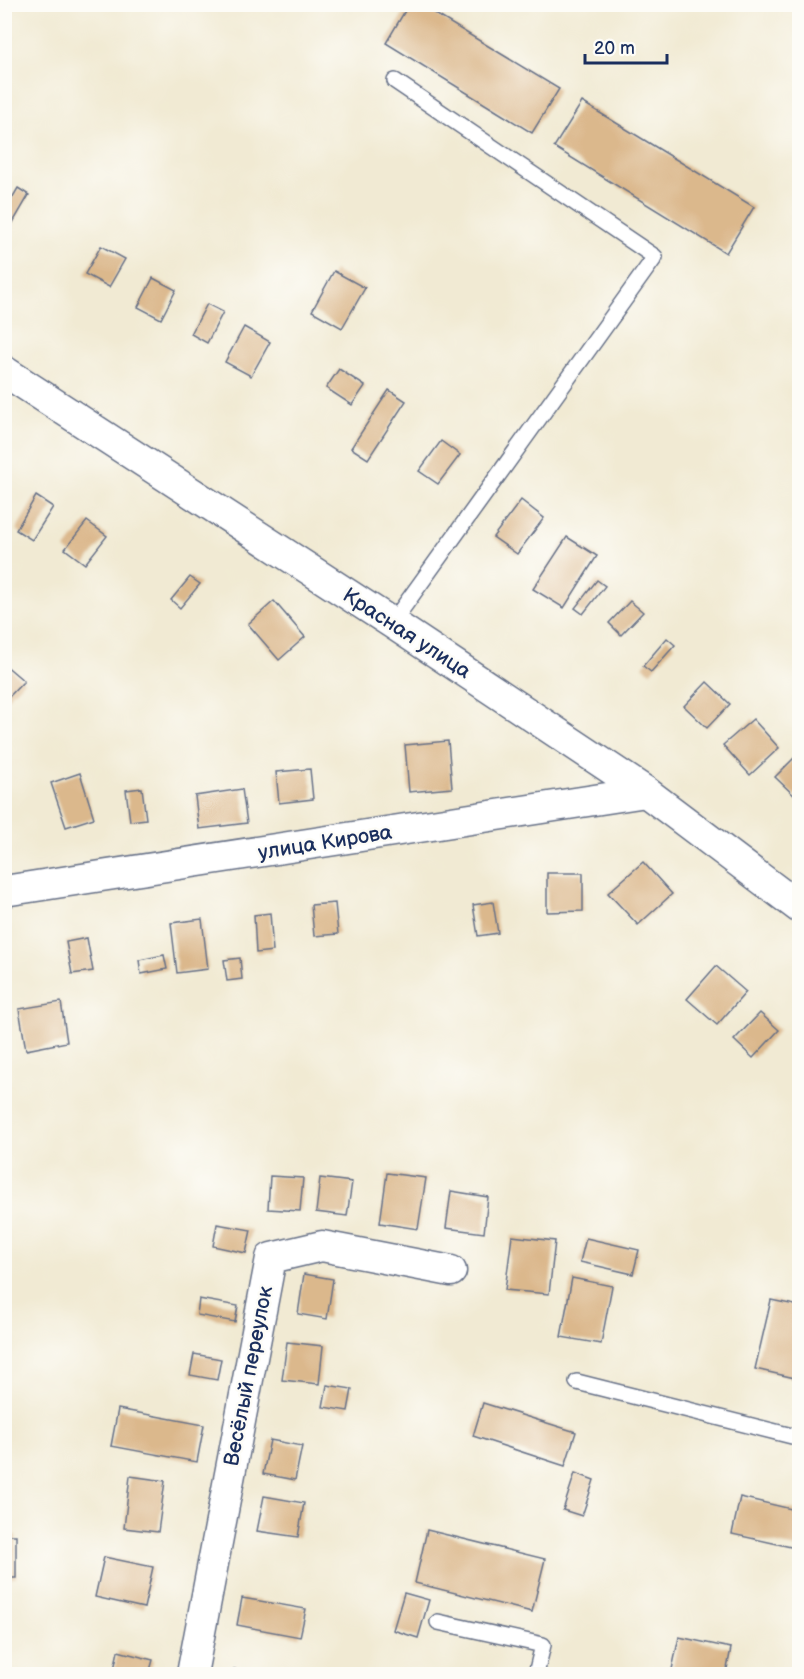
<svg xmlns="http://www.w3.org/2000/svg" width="804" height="1679" font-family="'Balsamiq Sans',sans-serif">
	<rect width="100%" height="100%" fill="#fdfcf7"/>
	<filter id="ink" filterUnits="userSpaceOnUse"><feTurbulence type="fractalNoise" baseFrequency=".0167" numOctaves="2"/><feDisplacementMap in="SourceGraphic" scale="12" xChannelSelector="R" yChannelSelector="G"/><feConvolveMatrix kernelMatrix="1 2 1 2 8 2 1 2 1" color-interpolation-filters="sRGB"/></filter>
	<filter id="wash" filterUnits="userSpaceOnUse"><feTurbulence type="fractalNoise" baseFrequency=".008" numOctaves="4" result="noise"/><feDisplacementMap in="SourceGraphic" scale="24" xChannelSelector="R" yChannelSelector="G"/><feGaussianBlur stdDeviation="1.35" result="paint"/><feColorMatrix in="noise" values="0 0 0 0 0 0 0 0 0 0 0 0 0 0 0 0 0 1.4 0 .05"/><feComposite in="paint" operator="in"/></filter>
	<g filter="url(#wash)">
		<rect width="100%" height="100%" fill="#f1ead3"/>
		<g id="blocks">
			<g fill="#dbb88c">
				<polygon points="409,4 419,4 559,89 532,133 386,43"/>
				<polygon points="582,102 754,207 726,253 554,147"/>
				<polygon points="18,188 29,195 4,238 4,212"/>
				<polygon points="101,246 125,259 109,287 85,274"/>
				<polygon points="334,271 365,288 342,328 312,311"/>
				<polygon points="153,278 176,290 161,319 138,307"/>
				<polygon points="207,304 223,312 207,343 191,334"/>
				<polygon points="244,327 270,342 251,376 225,362"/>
				<polygon points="339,369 365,386 352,405 326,388"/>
				<polygon points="389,390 406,401 368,459 351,448"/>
				<polygon points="441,441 460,455 438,484 419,471"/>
				<polygon points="36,496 53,507 32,540 16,530"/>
				<polygon points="521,500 544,518 517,554 493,537"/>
				<polygon points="87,521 107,536 85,564 65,549"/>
				<polygon points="567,537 597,556 564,608 533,589"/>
				<polygon points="190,577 200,584 180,608 171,600"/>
				<polygon points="597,580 605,586 583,614 575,608"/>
				<polygon points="274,601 305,637 279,660 248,624"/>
				<polygon points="630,601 643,612 621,635 609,623"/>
				<polygon points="667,638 675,645 651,672 643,666"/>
				<polygon points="4,664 24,681 4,702"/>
				<polygon points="707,682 730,704 707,728 684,706"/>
				<polygon points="753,719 779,748 750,775 723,745"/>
				<polygon points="448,741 452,788 409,792 405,745"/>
				<polygon points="800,752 800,801 775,777"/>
				<polygon points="310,769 313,799 279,803 276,772"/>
				<polygon points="80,773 94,818 66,827 51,783"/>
				<polygon points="142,788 146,819 130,821 126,790"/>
				<polygon points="242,789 247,823 199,829 195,796"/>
				<polygon points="643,862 672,894 638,925 608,893"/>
				<polygon points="547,873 583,873 583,911 547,912"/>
				<polygon points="493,902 498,933 478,936 473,905"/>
				<polygon points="335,903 338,934 314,936 311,905"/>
				<polygon points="270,913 273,951 256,953 254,915"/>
				<polygon points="202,919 208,969 177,973 171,923"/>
				<polygon points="87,938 93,971 72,974 66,942"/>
				<polygon points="164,955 167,969 141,974 139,960"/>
				<polygon points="240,958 242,979 227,981 224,960"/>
				<polygon points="716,966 746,992 717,1025 687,999"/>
				<polygon points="61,1002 67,1042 26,1050 19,1009"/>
				<polygon points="760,1013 779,1030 753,1058 734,1040"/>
				<polygon points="387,1173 426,1178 418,1229 380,1223"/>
				<polygon points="270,1176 303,1178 300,1211 268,1209"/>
				<polygon points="320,1178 352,1182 347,1216 316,1212"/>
				<polygon points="451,1191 488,1197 484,1233 446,1228"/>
				<polygon points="217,1224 251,1230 246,1253 213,1246"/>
				<polygon points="512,1236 555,1241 549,1294 505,1290"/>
				<polygon points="586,1238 639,1250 633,1274 580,1262"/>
				<polygon points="304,1274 333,1279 327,1319 298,1314"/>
				<polygon points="572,1278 612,1286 601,1344 561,1337"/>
				<polygon points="199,1299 238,1306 235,1322 197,1315"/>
				<polygon points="771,1300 800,1306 800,1361 795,1378 755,1369"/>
				<polygon points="287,1342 323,1346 319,1384 282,1380"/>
				<polygon points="194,1354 221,1359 217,1380 190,1375"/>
				<polygon points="327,1385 352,1389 348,1411 323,1407"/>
				<polygon points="483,1403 576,1432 565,1466 473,1436"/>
				<polygon points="118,1409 204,1425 197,1462 111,1446"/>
				<polygon points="270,1440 302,1446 295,1480 263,1474"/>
				<polygon points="575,1473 594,1480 582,1516 563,1510"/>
				<polygon points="130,1476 165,1481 158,1532 124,1528"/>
				<polygon points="264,1496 304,1503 298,1537 257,1531"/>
				<polygon points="740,1497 800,1511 800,1549 732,1534"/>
				<polygon points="427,1530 545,1559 532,1612 415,1583"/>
				<rect x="4" y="1535" width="12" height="43"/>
				<polygon points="104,1557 153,1567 144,1608 95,1597"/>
				<polygon points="404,1593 429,1600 418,1638 393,1630"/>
				<polygon points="242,1598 306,1609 300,1637 237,1625"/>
				<polygon points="679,1637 731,1648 726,1674 671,1674"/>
				<polygon points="118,1651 153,1660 149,1674 113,1674"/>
				<polygon points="234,1669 253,1674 233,1674"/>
			</g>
		</g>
	</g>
	<g filter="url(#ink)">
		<use href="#blocks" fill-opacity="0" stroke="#667087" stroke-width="1.5"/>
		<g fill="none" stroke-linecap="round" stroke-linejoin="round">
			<g stroke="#667087" stroke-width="18">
				<g id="service">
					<polyline points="392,623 655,257 395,81"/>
					<polyline points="577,1382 800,1438"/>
					<polyline points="438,1622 543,1645 536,1674"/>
				</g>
			</g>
			<g stroke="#667087" stroke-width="33">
				<g id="minor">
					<polyline points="4,371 392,623 646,792 800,908"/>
					<polyline points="4,891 646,792"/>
					<polyline points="192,1674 271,1258 322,1246 451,1271"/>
				</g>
			</g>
			<use href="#service" stroke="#fff" stroke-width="15"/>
			<use href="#minor" stroke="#fff" stroke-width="30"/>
		</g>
	</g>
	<g text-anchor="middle" stroke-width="5" stroke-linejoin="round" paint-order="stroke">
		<g font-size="21" fill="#1b2f5e" stroke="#fdfcf7">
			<text transform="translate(407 633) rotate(33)" y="7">Красная улица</text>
			<text transform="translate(325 842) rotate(-9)" y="7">улица Кирова</text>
			<text transform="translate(248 1376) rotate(-79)" y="7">Весёлый переулок</text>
		</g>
	</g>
	<rect width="804" height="1679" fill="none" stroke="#fdfcf7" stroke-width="24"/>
	<path d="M585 54v9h82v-9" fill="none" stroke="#1b2f5e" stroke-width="3"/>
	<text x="594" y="54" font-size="18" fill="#1b2f5e" stroke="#fdfcf7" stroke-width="4.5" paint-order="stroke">20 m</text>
</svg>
